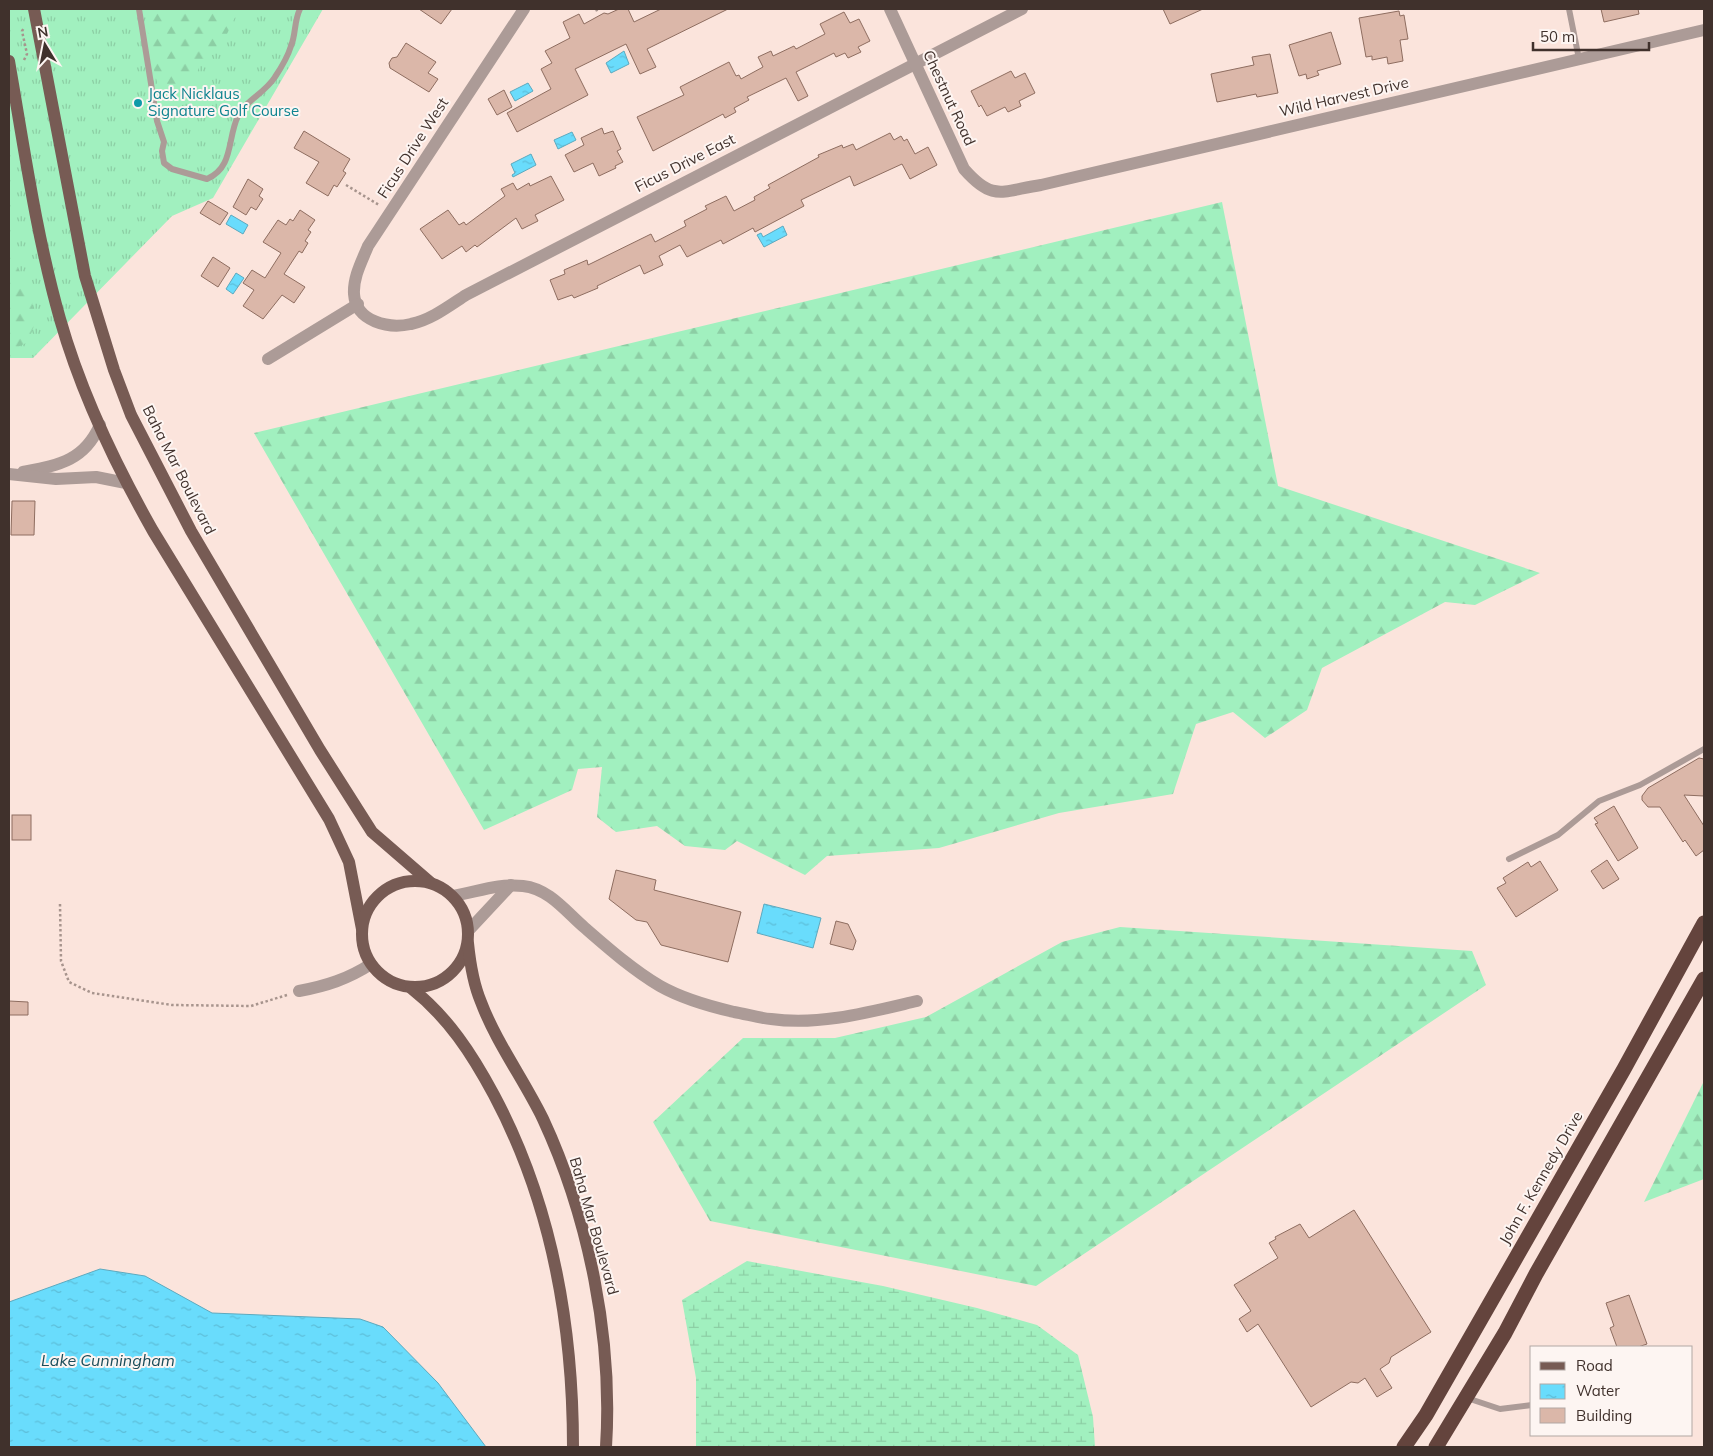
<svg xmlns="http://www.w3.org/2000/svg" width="1713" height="1456" font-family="Mulish,sans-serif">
	<defs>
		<pattern id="grass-tufts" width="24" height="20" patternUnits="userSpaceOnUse" patternTransform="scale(1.25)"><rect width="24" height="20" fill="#a1f0bf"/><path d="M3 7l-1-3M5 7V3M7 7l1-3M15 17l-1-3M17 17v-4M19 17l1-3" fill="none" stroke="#8ccea4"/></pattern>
		<pattern id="forest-firs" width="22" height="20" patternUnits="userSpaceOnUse" patternTransform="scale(1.25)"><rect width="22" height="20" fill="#a1f0bf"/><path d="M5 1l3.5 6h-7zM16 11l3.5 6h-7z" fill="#8ccea4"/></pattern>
		<pattern id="wetland-marsh" width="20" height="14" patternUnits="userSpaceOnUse" patternTransform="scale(1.25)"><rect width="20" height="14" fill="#a1f0bf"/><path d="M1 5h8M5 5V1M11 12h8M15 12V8" fill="none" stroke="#8ccea4"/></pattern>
		<pattern id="water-ripples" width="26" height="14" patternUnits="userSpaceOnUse" patternTransform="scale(1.25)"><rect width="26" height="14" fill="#69dcfc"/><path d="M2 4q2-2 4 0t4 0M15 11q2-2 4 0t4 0" fill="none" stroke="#5cbdd8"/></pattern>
	</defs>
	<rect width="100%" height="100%" fill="#fbe4dc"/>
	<polygon fill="url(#grass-tufts)" points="9,9 323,9 213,198 172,216 33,358 9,358"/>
	<g fill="url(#forest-firs)">
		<path d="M148 9H239L226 36 199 67 192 86 185 95 170 101C167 98 162 94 160 89 152 71 145 28 148 9Z"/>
		<polygon points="1222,202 1278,486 1540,573 1475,605 1445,602 1322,668 1307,710 1265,738 1233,712 1196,724 1173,794 1059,813 939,848 827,856 805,875 737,841 725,850 685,846 657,826 616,832 597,817 602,767 578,769 572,790 484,830 254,433"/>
		<polygon points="9,247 13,261 30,287 35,323 28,342 10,351"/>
		<polygon points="1120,927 1472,951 1486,985 1036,1286 710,1221 653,1122 743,1038 835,1038 926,1017 1062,942"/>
		<polygon points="1704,1081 1704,1179 1644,1202"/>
	</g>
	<polygon fill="url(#wetland-marsh)" points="747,1261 883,1286 977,1308 1037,1325 1078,1355 1093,1417 1095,1447 696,1447 696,1378 682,1300"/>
	<g fill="url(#water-ripples)" stroke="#5da9be">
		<polygon points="624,51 629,64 611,73 606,63"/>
		<polygon points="528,83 533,91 515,101 510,92"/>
		<polygon points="572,132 576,140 558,149 554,140"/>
		<polygon points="531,154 536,165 513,177 512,175 515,173 511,164"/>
		<polygon points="231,215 248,225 243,234 226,224"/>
		<polygon points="783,226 787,235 764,247 757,235 761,233 763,237"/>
		<polygon points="236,273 244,278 233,294 226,289"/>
		<polygon points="764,904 821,918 813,948 757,933"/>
		<polygon points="100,1269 145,1276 212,1313 360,1319 383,1327 438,1383 486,1447 9,1447 9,1302"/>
	</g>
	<g fill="#dbb7a9" stroke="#8e6d60">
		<polygon points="419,9 452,9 441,24"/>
		<polygon points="619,9 628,9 634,22 661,9 728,9 647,49 656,67 640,74 626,44 575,69 588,95 517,132 507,113 551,89 541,69 552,63 545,51 570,38 563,22 579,14 584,24 604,13 608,14"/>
		<polygon points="1163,9 1203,9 1170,24"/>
		<polygon points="1601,9 1638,9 1639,14 1604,22"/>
		<polygon points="1399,11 1400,16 1404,15 1408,39 1400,40 1403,61 1388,64 1387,57 1372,60 1372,56 1366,57 1359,18"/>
		<polygon points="844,12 850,23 859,19 870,41 858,47 861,52 848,58 845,53 836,57 834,53 796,72 808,96 798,101 786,78 747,97 749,100 734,108 736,112 725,118 723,114 653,151 637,117 684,95 680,87 729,62 736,76 739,75 741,79 763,67 758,57 771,51 773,56 794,46 796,49 825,34 820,24"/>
		<polygon points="1331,32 1341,64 1317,71 1319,75 1307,79 1306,74 1299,76 1289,45"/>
		<polygon points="406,43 436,62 428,73 438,79 429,92 390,68 389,63 392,58 397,57"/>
		<polygon points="1270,54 1278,93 1257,97 1256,94 1217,102 1211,74 1254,65 1252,57"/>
		<polygon points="1011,71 1015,78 1025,73 1035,93 1019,101 1021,106 1008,112 1005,107 987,116 981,105 979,107 971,91"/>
		<polygon points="504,90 512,107 497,115 488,99"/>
		<polygon points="602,128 604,134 613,131 621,149 617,151 623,162 615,166 616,168 599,176 593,163 574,172 565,155 584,145 581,138"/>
		<polygon points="304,131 350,159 343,171 346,173 337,187 334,185 328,196 306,183 319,162 294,148"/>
		<polygon points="890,133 894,140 901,136 904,141 907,139 915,154 928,147 937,165 910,179 902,164 854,186 850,176 801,200 804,206 755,232 753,228 723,244 721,240 687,257 680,245 659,256 663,265 644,274 640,265 597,286 598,288 574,298 572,295 558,300 550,280 565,274 564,270 587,260 588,265 651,234 655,242 686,226 684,221 707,209 705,206 726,196 734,211 755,200 754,197 770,188 768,185 819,157 818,155 842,145 843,148 853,144 856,150"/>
		<polygon points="551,176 564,200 535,215 538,221 522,229 516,218 477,247 475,245 466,252 462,246 442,259 420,229 448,210 459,225 464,222 466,225 505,196 501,189 513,183 517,190 529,183 530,186"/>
		<polygon points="248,179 263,189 259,196 263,199 256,210 251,207 246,215 233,207"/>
		<polygon points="208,201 228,213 220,225 200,213"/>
		<polygon points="300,210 315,220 308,230 311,232 305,241 308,243 302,253 299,251 284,274 305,287 294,303 282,295 263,319 243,306 254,290 243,283 252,270 265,278 281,253 263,242 278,220 286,225 290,219 293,221"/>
		<polygon points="213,257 230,268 218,287 201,276"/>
		<polygon points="12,501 35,501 34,535 11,535"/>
		<polygon points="1699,758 1704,759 1704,796 1684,795 1704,826 1704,850 1696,856 1685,840 1683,842 1660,807 1648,807 1642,800 1642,796 1648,788"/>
		<polygon points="1614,806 1638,848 1618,861 1595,824 1598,823 1594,818"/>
		<rect x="12" y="815" width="19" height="25"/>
		<polygon points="1607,860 1619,879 1603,889 1591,871"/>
		<polygon points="1540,861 1558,890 1516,917 1497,888 1506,883 1503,878 1528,862 1531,867"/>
		<polygon points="616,870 656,880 654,890 741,912 728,962 661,945 647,922 636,920 609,899"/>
		<polygon points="836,921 848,924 856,941 853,950 830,944"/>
		<polygon points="9,1001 28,1002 28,1015 9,1015"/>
		<polygon points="1354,1210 1431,1332 1391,1357 1389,1363 1380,1369 1392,1388 1377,1397 1365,1378 1358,1383 1351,1382 1311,1407 1258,1324 1247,1332 1239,1319 1251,1311 1234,1285 1278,1258 1269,1243 1276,1239 1275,1237 1300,1224 1309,1238"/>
		<polygon points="1629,1295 1647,1344 1638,1347 1617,1347 1610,1328 1614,1326 1606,1303"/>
	</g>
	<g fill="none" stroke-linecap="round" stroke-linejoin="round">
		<g stroke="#a7948d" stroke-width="2.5" stroke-dasharray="2.5 2.5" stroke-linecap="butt">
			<polyline points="596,9 598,13"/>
			<polyline points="24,60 27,54 22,31 24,28"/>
			<polyline points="346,185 379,205"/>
			<polyline points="60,904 61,961 69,982 92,993 172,1005 251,1006 287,995"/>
		</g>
		<g stroke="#ac9b97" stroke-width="6">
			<path d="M139 9 157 121 164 142 162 151 164 163 172 169 207 179C234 167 227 139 238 116 245 101 265 93 275 77 281 68 288 56 291 46 296 34 294 21 300 9"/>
			<polyline points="1569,9 1579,59"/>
			<polyline points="1509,859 1558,835 1599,801 1640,785 1704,749"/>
			<polyline points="1467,1398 1500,1409 1532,1405"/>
		</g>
		<g stroke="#ac9b97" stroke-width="12">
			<path d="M524 9 368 246C362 261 353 277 354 294 356 322 389 329 411 324 431 320 449 306 466 295L1022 9"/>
			<path d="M890 9 964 169C993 202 1001 191 1041 185L1704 30"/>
			<polyline points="268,359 358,304"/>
			<path d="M23 472C59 465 84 461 100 425"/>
			<polyline points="9,474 56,479 96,477 126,483"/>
			<path d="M453 896C477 892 499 883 523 886 550 889 566 912 585 928 608 948 633 970 660 986 683 999 708 1006 734 1012 746 1014 759 1018 771 1019 819 1026 870 1012 917 1001"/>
			<polyline points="469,930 511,885"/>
			<path d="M299 991C326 986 348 979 371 964"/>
		</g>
		<g stroke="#775b54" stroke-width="12">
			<polyline points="34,9 85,276 114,370 131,415 191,531 320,750 372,832 431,883"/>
			<path d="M9 61C24 147 36 234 60 319 81 393 115 464 153 531L329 819 349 862 362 929"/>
			<circle cx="415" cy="934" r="53"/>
			<path d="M468 943C470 963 473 983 481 1002 496 1042 524 1080 543 1119 589 1218 613 1339 606 1447"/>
			<path d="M411 988C448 1017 472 1054 494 1095 552 1204 573 1325 573 1447"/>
		</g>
		<g stroke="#64443d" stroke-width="15">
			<polyline points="1404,1447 1426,1415 1624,1069 1704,923"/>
			<polyline points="1436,1447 1505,1333 1536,1274 1704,979"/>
		</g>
	</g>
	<circle fill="#0f9aa8" stroke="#fdf5f2" stroke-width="2" cx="138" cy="103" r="5"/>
	<g text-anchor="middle" stroke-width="4" stroke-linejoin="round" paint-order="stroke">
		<g font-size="15" fill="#0d838f" stroke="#fdf5f2" text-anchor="start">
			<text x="148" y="99">Jack Nicklaus<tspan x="148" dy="17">Signature Golf Course</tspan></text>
		</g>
		<g font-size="15" fill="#40312c" stroke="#fdf5f2">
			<text transform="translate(1344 97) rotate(-13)" y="5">Wild Harvest Drive</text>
			<text transform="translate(949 98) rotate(65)" y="5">Chestnut Road</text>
			<text transform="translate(413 148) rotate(-57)" y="5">Ficus Drive West</text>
			<text transform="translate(685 163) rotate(-27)" y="5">Ficus Drive East</text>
			<text transform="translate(179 470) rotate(63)" y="5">Baha Mar Boulevard</text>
			<text transform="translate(1541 1178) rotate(-60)" y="5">John F. Kennedy Drive</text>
			<text transform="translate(594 1226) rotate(74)" y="5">Baha Mar Boulevard</text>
		</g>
		<g font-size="16" font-style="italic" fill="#1b4d5a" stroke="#fdf5f2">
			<text x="108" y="1366">Lake Cunningham</text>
		</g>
	</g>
	<rect width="1713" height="1456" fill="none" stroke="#40312c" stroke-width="20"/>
	<rect x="1530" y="1346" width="162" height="90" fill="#fdf5f2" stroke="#b1a7a3"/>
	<rect x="1540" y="1362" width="25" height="8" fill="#775b54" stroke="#b1a7a3"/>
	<text x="1576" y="1371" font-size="15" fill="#40312c">Road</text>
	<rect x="1540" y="1384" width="25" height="15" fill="url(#water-ripples)" stroke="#b1a7a3"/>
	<text x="1576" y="1396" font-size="15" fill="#40312c">Water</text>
	<rect x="1540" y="1408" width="25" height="15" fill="#dbb7a9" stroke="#b1a7a3"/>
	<text x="1576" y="1421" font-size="15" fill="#40312c">Building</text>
	<g transform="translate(45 45) rotate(350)" stroke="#fdf5f2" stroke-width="4" paint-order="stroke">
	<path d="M0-4L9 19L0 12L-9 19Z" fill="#40312c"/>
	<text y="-8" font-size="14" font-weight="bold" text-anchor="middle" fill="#40312c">N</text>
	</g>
	<path d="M1533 42v8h116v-8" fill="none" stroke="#40312c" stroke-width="2.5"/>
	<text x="1540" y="42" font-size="15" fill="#40312c" stroke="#fdf5f2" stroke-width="4" paint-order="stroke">50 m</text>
</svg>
